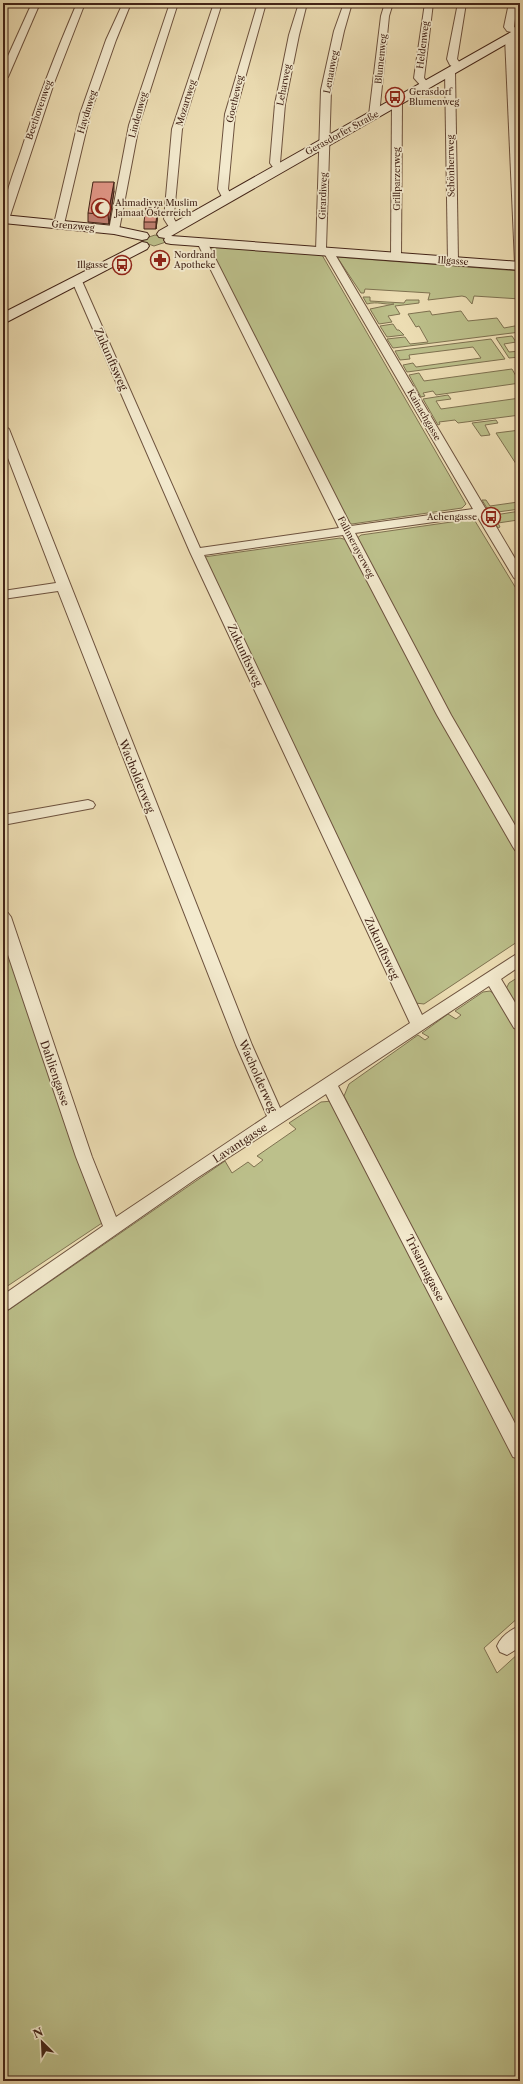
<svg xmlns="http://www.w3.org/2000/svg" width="523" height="2084" font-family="'Libre Caslon Text',serif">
	<rect width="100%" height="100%" fill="#eddeb4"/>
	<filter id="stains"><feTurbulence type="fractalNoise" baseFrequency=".005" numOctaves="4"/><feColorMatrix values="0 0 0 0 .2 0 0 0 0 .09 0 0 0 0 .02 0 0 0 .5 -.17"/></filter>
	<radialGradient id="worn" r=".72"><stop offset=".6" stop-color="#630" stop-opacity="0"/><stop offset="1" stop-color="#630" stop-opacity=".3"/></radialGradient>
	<g fill="#bcc08b" stroke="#7f7251">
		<polygon points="155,235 162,237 166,242 154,246 143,242 143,239"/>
		<polygon points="213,245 322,255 466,504 462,508 352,524 348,523 208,247"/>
		<polygon points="337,257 520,271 520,299 474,296 472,304 466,297 462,296 428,300 430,293 365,289 364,293 361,293"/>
		<path d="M363 297H370V301L404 303 406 300H419V303L395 306 400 314 388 316 392 322 379 324 370 309 394 304C384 305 378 301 367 304Z"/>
		<polygon points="430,311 432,315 461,311 468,321 497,318 504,328 520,325 520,332 393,348 387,339 405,337 410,344 428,342 419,326 416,327 408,314"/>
		<polygon points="393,324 397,330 399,330 404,335 387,337 380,326"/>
		<polygon points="512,336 516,342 504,344 509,352 520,351 520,357 509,358 496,338"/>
		<polygon points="491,339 505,359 407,372 403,365 413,363 416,367 481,358 473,347 409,355 410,359 400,360 395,351"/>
		<polygon points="512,369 520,383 436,395 433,391 423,393 425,396 421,397 409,375 419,373 424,381"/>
		<polygon points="448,395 451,399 436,401 441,409 520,398 520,415 458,423 455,420 439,422 440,424 438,425 423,399"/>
		<polygon points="496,420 498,423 485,425 490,435 481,436 472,423"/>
		<polygon points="520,430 520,470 496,433"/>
		<polygon points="482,500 486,500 490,506 518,502 520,509 490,513"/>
		<polygon points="520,511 520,524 518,520 498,523 500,527 498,528 493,520 497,519 495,515"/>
		<polygon points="472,519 475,521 520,595 520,838 470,750 356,539 361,535"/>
		<polygon points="340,538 347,540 520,860 520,940 424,1004 415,1003 204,557"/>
		<polygon points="3,921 102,1223 3,1289"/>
		<polygon points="520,976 520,1013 506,989 509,983"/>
		<polygon points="490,991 494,994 520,1037 520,1436 344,1096 349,1084 418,1035 425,1040 429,1037 422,1033 448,1014 456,1019 461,1015 455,1011 483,992"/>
		<polygon points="332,1101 445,1313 520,1462 520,1616 484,1648 497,1673 520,1652 520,2081 5,2081 3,2074 3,1314 225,1161 232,1173 248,1162 254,1167 263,1160 257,1156 296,1129 289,1123 321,1102"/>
	</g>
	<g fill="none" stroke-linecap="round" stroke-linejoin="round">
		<g stroke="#6d523e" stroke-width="2">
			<g id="street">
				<polygon points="32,3 40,3 8,77 3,80 3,67"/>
				<path d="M77 3H85L54 83 9 219 3 222C3 197 13 175 21 151 37 101 56 52 77 3Z"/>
				<polygon points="123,3 131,3 116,40 90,114 64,224 63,226 55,226 54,224 80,114 106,40"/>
				<polygon points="170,3 178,3 139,125 119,230 114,233 110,232 109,230 129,125"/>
				<polygon points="214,3 222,3 182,129 174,214 174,219 180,228 175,231 171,230 164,219 172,129"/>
				<polygon points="258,3 266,3 235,114 228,189 232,197 227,200 223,199 218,189 225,114"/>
				<polygon points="299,3 307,3 299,35 285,104 280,163 284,168 279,171 275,170 270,163 275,104 289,35"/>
				<polygon points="344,3 352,3 344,31 331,90 326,248 332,249 333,251 520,567 520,582 514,578 477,516 355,533 451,715 520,834 520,852 515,850 513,847 437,715 343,535 204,555 422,1015 515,955 520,954 520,966 501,979 520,1011 520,1030 514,1028 489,986 338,1086 520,1433 520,1459 513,1457 326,1094 197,1178 9,1309 3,1311 3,1295 103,1226 76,1157 3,940 3,912 8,913 11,917 92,1157 116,1217 267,1116 236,1045 58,591 3,599 3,591 56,583 3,445 3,425 9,429 252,1045 280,1108 410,1023 190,552 72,281 77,278 82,281 200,548 339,528 197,242 202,239 207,242 351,526 473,509 324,253 317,253 316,251 321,90 334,31"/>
				<polygon points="385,3 393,3 389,16 379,115 374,118 369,115 381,16"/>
				<polygon points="425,3 433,3 424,78 430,85 425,88 422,87 414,78"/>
				<polygon points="458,3 466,3 457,59 463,67 458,70 450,65 447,59"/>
				<polygon points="509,3 517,3 514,27 520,30 520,34 507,31 504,27"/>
				<polygon points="510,34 515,37 520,151 520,266 515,263 505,37"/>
				<polygon points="450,68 455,71 458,261 453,264 448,261 445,71"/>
				<polygon points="397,98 402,101 401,257 396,260 391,257 392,101"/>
				<polygon points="88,800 93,802 95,805 93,808 3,825 3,815"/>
				<path d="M520 1626V1647L507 1655 500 1652 497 1646C501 1636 510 1630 520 1626Z"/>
			</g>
		</g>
		<g stroke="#422317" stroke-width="2">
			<g id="secondary">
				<polygon points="520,27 520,36 171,236 520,262 520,270 171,244 166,243 164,240 165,238 159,237 157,234 159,231"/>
				<polygon points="3,215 114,226 147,233 149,236 147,239 142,240 114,234 3,223"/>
				<polygon points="142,242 147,243 149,246 147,249 3,324 3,313"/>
			</g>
		</g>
		<use href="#street" fill="#f3eace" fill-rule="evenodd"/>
		<use href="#secondary" fill="#f3eace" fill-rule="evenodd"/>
	</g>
	<g fill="#c18173" stroke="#422317">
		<polygon points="114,191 109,224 88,222 88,213"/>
		<polygon points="158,207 158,213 156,229 144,229 144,222"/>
	</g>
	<g fill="#9d695e" stroke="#422317">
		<polygon points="114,182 114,191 109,224 108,215"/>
		<polygon points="158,207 158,213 156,229 156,222"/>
	</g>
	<g fill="#e09686" stroke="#422317">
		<polygon points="93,182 114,182 108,215 88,213"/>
		<polygon points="146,206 158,207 156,222 144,222"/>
	</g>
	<defs>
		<g id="bus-ring" transform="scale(1)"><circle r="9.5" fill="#f3eace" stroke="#8f2418" stroke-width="1.5"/><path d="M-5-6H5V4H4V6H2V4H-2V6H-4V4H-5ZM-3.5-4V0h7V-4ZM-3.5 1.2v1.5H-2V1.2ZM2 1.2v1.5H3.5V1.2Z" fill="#8f2418"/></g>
		<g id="mosque-ring" transform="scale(1)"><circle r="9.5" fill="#f3eace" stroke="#8f2418" stroke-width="1.5"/><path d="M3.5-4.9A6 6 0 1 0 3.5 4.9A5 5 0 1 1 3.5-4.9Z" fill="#8f2418"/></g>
		<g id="pharmacy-ring" transform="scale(1)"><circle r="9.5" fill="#f3eace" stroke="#8f2418" stroke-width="1.5"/><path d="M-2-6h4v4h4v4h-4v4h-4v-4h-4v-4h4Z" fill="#8f2418"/></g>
	</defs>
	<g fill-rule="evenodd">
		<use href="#bus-ring" x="395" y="97"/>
		<use href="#mosque-ring" x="101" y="208"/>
		<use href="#pharmacy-ring" x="160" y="260"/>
		<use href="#bus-ring" x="122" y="265"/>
		<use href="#bus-ring" x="491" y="517"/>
	</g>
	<g text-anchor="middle" stroke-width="3.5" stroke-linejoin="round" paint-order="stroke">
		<g font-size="9" fill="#422317" stroke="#f3eace">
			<text transform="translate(423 45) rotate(-83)" y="3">Heldenweg</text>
			<text transform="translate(381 59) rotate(-84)" y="3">Blumenweg</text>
			<text transform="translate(331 72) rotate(-79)" y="3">Lenauweg</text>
			<text transform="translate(284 85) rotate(-79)" y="3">Leharweg</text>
			<text transform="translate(235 99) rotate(-77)" y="3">Goetheweg</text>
			<text transform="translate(186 103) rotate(-73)" y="3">Mozartweg</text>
			<text transform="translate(39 110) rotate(-71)" y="3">Beethovenweg</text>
			<text transform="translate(87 112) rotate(-73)" y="3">Haydnweg</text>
			<text transform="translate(138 115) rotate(-75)" y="3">Lindenweg</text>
			<text transform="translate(342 133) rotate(-29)" y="3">Gerasdorfer Straße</text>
			<text transform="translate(451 166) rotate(-91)" y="3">Schönherrweg</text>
			<text transform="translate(397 179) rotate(-90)" y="3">Grillparzerweg</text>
			<text transform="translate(323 196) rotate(-88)" y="3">Girardiweg</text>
			<text transform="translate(73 226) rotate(5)" y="3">Grenzweg</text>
			<text transform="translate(453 261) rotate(4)" y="3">Illgasse</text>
			<text transform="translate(424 415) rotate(60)" y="3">Kainachgasse</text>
			<text transform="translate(356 547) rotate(62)" y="3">Fallmerayerweg</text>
		</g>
		<g font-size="9" fill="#422317" stroke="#f3eace" text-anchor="start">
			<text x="409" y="95">Gerasdorf<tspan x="409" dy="10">Blumenweg</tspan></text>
			<text x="115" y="206">Ahmadiyya Muslim<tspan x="115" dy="10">Jamaat Österreich</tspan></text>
			<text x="174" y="258">Nordrand<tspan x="174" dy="10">Apotheke</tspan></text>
			<text x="108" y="268" text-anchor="end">Illgasse</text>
			<text x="477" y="520" text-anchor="end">Achengasse</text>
		</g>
		<g font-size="11" fill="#422317" stroke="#f3eace">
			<text transform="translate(111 359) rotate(66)" y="4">Zukunftsweg</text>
			<text transform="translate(245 655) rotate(65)" y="4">Zukunftsweg</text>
			<text transform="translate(137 776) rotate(68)" y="4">Wacholderweg</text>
			<text transform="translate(382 948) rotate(65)" y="4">Zukunftsweg</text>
			<text transform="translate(55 1073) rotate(71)" y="4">Dahliengasse</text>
			<text transform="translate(258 1076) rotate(66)" y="4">Wacholderweg</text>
			<text transform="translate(240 1143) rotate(-33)" y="4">Lavantgasse</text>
			<text transform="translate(425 1268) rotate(63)" y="4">Trisannagasse</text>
		</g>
	</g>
	<rect width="523" height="2084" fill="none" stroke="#eddeb4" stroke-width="16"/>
	<rect x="4" y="4" width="515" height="2076" fill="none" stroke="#422317" stroke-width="2"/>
	<rect x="8" y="8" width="507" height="2068" fill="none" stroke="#422317"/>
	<g transform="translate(42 2042) rotate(336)" stroke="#f3eace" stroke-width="3" paint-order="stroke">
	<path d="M0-3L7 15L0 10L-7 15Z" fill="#422317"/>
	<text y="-6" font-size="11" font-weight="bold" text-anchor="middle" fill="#422317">N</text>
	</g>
	<rect width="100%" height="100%" filter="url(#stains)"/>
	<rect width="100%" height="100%" fill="url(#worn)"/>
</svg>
